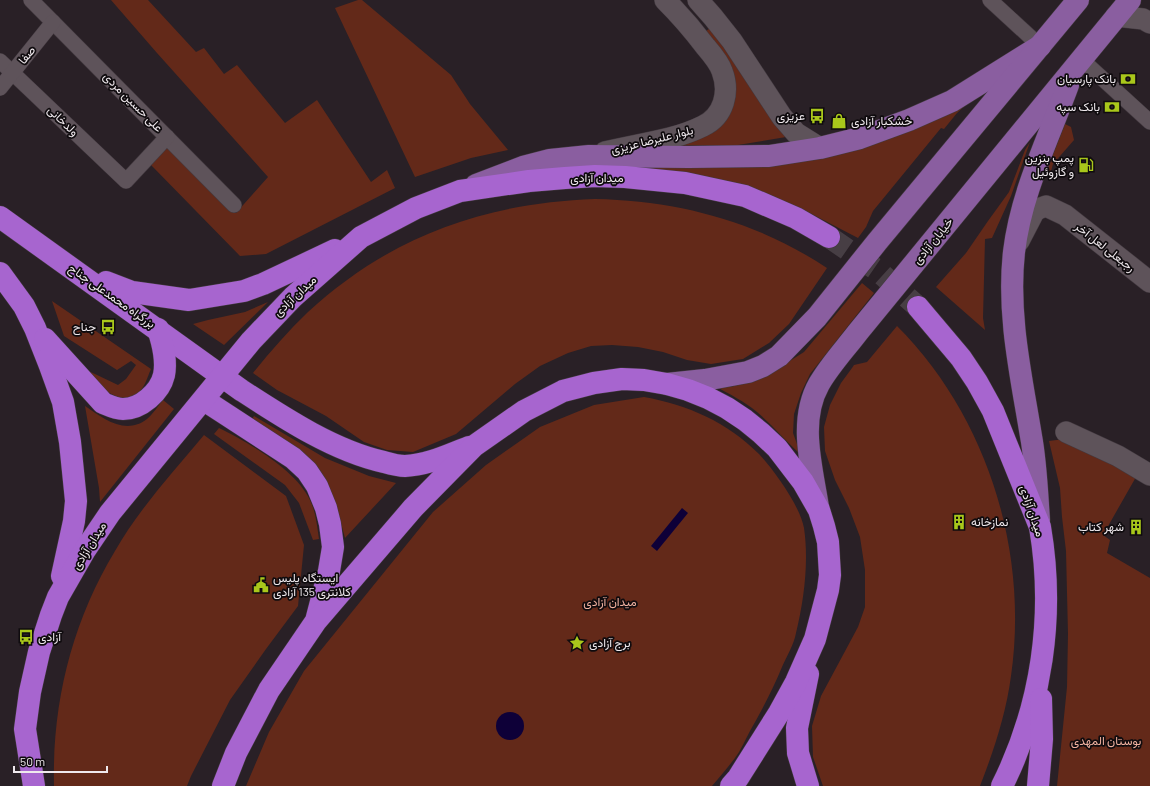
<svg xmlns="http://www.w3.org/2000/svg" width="1150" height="786" font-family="Barlow,Vazirmatn,sans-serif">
	<rect width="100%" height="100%" fill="#292026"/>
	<g fill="#632919">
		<polygon points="111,0 148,0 196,52 204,48 224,74 237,65 285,123 317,100 371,182 387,170 395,188 266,254 240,256 151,165 167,147 236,213 268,177 157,53"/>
		<polygon points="358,0 362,0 451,75 470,104 508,150 471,158 415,177 335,8"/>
		<polygon points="710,28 786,137 738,145 657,146 723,120 705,32"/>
		<polygon points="990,83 957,113 944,129 941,128 873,211 866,227 858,238 806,211 587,161 781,164"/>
		<polygon points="1065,124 1071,127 1074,140 1053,164 1050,175 1047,170"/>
		<polygon points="1030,142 1011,196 992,238 985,239 983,318 985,330 936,287 966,253 988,221 1009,192 1025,150"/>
		<path d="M595 199C679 201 756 221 827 268L789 324 769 343 743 359 711 364 687 360 663 352 638 347 612 345 591 346 568 353 540 366 515 384 456 434 413 452 387 450 364 442 326 416 277 390 253 373C270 352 288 331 308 312 391 236 484 203 595 199Z"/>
		<path d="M862 283 874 293 810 374 801 393 794 414 793 433 801 455C786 441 772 425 757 412 744 401 729 394 715 386L730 387 754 381 777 369 804 352Z"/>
		<path d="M52 301 151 369C147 378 145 387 138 393 119 411 88 376 74 364L118 385 126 379 136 365 131 361 117 370 64 336Z"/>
		<polygon points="268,302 224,345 193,324 208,320 245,312"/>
		<path d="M897 326C987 416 1029 551 1011 676 1006 714 994 750 980 786H823L813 757 812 726 821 696 858 627 865 607V570L860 537 849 508 835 480 825 451 824 427 830 405 841 383 852 368 854 365 867 362Z"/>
		<path d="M644 397C688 405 727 422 759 454 774 470 800 506 804 528 809 562 804 600 796 633 794 644 787 656 782 667 773 689 762 710 750 731 745 740 741 750 735 758 728 767 720 777 712 786H246L269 732 304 671 433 512 486 465 540 427 594 405Z"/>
		<path d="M163 400 174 409 100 502 99 488 85 406C103 418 125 436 147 419 153 414 158 406 163 400Z"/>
		<polygon points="254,416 325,458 369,476 396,483 345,538 335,501 252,419"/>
		<path d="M219 428C248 442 296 470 310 500 316 512 317 526 319 539L313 540 299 503 285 485 214 434Z"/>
		<path d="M204 435 286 496 304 545 298 606 266 649 230 700 191 776 187 786H54C52 703 72 622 115 551 139 509 173 472 204 435Z"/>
		<polygon points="1064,439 1136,477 1103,535 1110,540 1107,553 1150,578 1150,786 1057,786 1067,687 1068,634 1066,551 1062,517 1060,488 1049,441"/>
	</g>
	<g fill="#0e0038">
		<polygon points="682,508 688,513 657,551 651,546"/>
		<circle cx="510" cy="726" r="14"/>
	</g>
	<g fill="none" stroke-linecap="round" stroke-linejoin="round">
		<polyline stroke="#473e44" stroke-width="22" stroke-dasharray="22 11" stroke-linecap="butt" points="829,237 877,270 918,307"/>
		<g stroke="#433a40" stroke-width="16">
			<g id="street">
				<polyline points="31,0 234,205"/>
				<polyline points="990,0 1040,46"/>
				<polyline points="1081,59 1150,122"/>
				<polyline points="0,61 126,181 167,137"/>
				<polyline points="0,88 53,22"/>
			</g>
		</g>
		<g stroke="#433a40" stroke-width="22">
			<g id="secondary">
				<polyline points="698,0 713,17 732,41 782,117 796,133 820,148"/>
				<polyline points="1116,16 1143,19 1150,23"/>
				<path d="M605 152C637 144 673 141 703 126 724 116 730 92 722 71 719 62 711 53 705 46 693 30 679 14 665 0"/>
				<polyline points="1019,241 1034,212 1038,209 1046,206 1065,215 1150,282"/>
				<polyline points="1066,432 1118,456 1150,475"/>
			</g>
		</g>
		<g stroke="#433a40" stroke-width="23">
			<g id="primary">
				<polyline points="476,185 523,167 550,160 589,156 689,157 769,156 820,148 860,138 909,120 952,101 1040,46"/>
				<polyline points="667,384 705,380 748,372 763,366 779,356 817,317 877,242 1078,0"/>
				<path d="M818 507C812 468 798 421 819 384 830 365 845 349 858 332L1130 0"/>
				<path d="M1039 520C1037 492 1036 463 1031 436 1021 375 1007 314 1014 252 1021 193 1048 140 1068 85"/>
			</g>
		</g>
		<g stroke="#433a40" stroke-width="23">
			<g id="highway">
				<path d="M0 217 241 390C284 418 334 451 384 462 391 464 399 466 405 466 428 465 448 455 469 447"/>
				<polyline points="0,273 24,306 35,328 50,366 63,402 70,442 76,501 74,521 62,576"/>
				<polyline points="106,282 132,292 189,300 244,291 263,284 335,250"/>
				<path d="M918 307 961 358 977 382 993 411 1040 527C1055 615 1042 706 1002 786"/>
				<path d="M45 339 103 403C110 406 116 409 123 409 141 409 160 392 164 375 167 360 163 344 158 329"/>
				<polyline points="204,400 293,458 307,471 317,486 326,508 330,524 333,547 329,571 317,617"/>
				<polyline points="808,674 797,728 798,753 808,786"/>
				<polyline points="34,786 25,729 30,692 39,652 51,615 58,597 85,550 110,513 251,341 293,297 361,237 416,208 460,191 529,181 565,178 595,176 625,177 685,183 745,196 796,218 829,237"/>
				<polyline points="223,786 236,753 269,690 316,621 413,508 474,446 524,411 563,391 594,383 622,379 644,380 667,384 688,390 708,398 727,408 745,420 761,433 777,448 803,482 819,510 824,526 828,542 830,575 828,590 815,639 796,682 779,713 738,778 731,786"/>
				<polyline points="1038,786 1042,739 1041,699"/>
			</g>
		</g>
		<use href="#street" stroke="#5e535a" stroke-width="15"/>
		<use href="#secondary" stroke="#5e535a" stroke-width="21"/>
		<use href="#primary" stroke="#8a5ea0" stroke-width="22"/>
		<use href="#highway" stroke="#a765cf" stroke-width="22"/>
	</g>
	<defs>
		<g id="bank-bare" transform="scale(1.2)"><path d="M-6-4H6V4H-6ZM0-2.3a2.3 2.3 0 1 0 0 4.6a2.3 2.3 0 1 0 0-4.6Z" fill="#a9c71b" stroke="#0f0b0e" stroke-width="2.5" paint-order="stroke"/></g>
		<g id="bus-bare" transform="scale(1.2)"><path d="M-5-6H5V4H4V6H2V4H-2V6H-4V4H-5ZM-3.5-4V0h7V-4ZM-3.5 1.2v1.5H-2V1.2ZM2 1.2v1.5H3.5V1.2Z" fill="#a9c71b" stroke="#0f0b0e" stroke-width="2.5" paint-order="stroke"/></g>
		<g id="shop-bare" transform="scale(1.2)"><path d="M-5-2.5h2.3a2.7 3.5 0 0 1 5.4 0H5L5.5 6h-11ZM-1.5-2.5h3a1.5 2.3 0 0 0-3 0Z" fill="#a9c71b" stroke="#0f0b0e" stroke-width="2.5" paint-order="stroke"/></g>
		<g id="fuel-bare" transform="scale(1.2)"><path d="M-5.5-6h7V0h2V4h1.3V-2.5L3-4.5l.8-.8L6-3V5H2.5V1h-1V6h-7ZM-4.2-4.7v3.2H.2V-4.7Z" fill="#a9c71b" stroke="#0f0b0e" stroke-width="2.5" paint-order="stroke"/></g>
		<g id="building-bare" transform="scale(1.2)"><path d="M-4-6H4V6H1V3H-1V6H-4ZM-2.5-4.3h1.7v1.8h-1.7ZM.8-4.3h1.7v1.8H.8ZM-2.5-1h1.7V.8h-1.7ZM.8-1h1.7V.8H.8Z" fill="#a9c71b" stroke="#0f0b0e" stroke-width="2.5" paint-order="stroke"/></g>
		<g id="civic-bare" transform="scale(1.2)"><path d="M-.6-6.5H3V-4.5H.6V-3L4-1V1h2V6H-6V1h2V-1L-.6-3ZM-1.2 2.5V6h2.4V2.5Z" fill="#a9c71b" stroke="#0f0b0e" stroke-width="2.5" paint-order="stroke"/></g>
		<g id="sight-bare" transform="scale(1.2)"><path d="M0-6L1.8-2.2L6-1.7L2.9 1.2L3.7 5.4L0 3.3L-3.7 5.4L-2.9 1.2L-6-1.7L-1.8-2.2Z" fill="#a9c71b" stroke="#0f0b0e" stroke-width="2.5" paint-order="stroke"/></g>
	</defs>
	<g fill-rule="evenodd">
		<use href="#bank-bare" x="1128" y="79"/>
		<use href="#bank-bare" x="1112" y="107"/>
		<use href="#bus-bare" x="817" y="116"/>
		<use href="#shop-bare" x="839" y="121"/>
		<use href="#fuel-bare" x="1086" y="165"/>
		<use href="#bus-bare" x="108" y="327"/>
		<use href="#building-bare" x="959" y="522"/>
		<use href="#building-bare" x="1136" y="527"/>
		<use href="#civic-bare" x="261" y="585"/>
		<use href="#bus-bare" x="26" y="637"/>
		<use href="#sight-bare" x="577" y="643"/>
	</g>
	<g text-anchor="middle" stroke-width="3.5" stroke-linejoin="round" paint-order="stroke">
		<g font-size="12" fill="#efe9ed" stroke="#0f0b0e">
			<text transform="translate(27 55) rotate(-51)" y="4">صفا</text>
			<text transform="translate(133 102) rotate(45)" y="4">علی حسین مردی</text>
			<text transform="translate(63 121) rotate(44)" y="4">ولدخانی</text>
			<text transform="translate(652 140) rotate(-14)" y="4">بلوار علیرضا عزیزی</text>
			<text x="597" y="182">میدان آزادی</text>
			<text transform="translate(933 241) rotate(-51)" y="4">خیابان آزادی</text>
			<text transform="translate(1105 247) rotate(38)" y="4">رجبعلی لعل آخر</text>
			<text transform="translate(112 296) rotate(35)" y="4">بزرگراه محمدعلی جناح</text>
			<text transform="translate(295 296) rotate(-43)" y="4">میدان آزادی</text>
			<text transform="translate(1032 511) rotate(71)" y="4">میدان آزادی</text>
			<text transform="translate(89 546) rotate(-58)" y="4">میدان آزادی</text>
		</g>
		<g font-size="12" fill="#efe9ed" stroke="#0f0b0e" text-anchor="end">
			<text x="1116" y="83">بانک پارسیان</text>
			<text x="1100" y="111">بانک سپه</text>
			<text x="805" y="120">عزیزی</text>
			<text x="851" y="125" text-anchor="start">خشکبار آزادی</text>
			<text x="1074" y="162">پمپ بنزین<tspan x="1074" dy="14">و گازوئیل</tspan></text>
			<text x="96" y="331">جناح</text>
			<text x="971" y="526" text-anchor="start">نمازخانه</text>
			<text x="1124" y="531">شهر کتاب</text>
			<text x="273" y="582" text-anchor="start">ایستگاه پلیس<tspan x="273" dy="14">کلانتری 135 آزادی</tspan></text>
			<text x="38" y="641" text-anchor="start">آزادی</text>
			<text x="589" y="647" text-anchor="start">برج آزادی</text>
		</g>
		<g font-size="12" fill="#f2b2a0" stroke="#0f0b0e">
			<text x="610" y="606">میدان آزادی</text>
			<text x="1106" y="745">بوستان المهدی</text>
		</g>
	</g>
	<path d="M14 766v6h93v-6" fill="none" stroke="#efe9ed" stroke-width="2"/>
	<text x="20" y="766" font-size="12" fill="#efe9ed" stroke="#0f0b0e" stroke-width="3" paint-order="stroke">50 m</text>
</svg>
